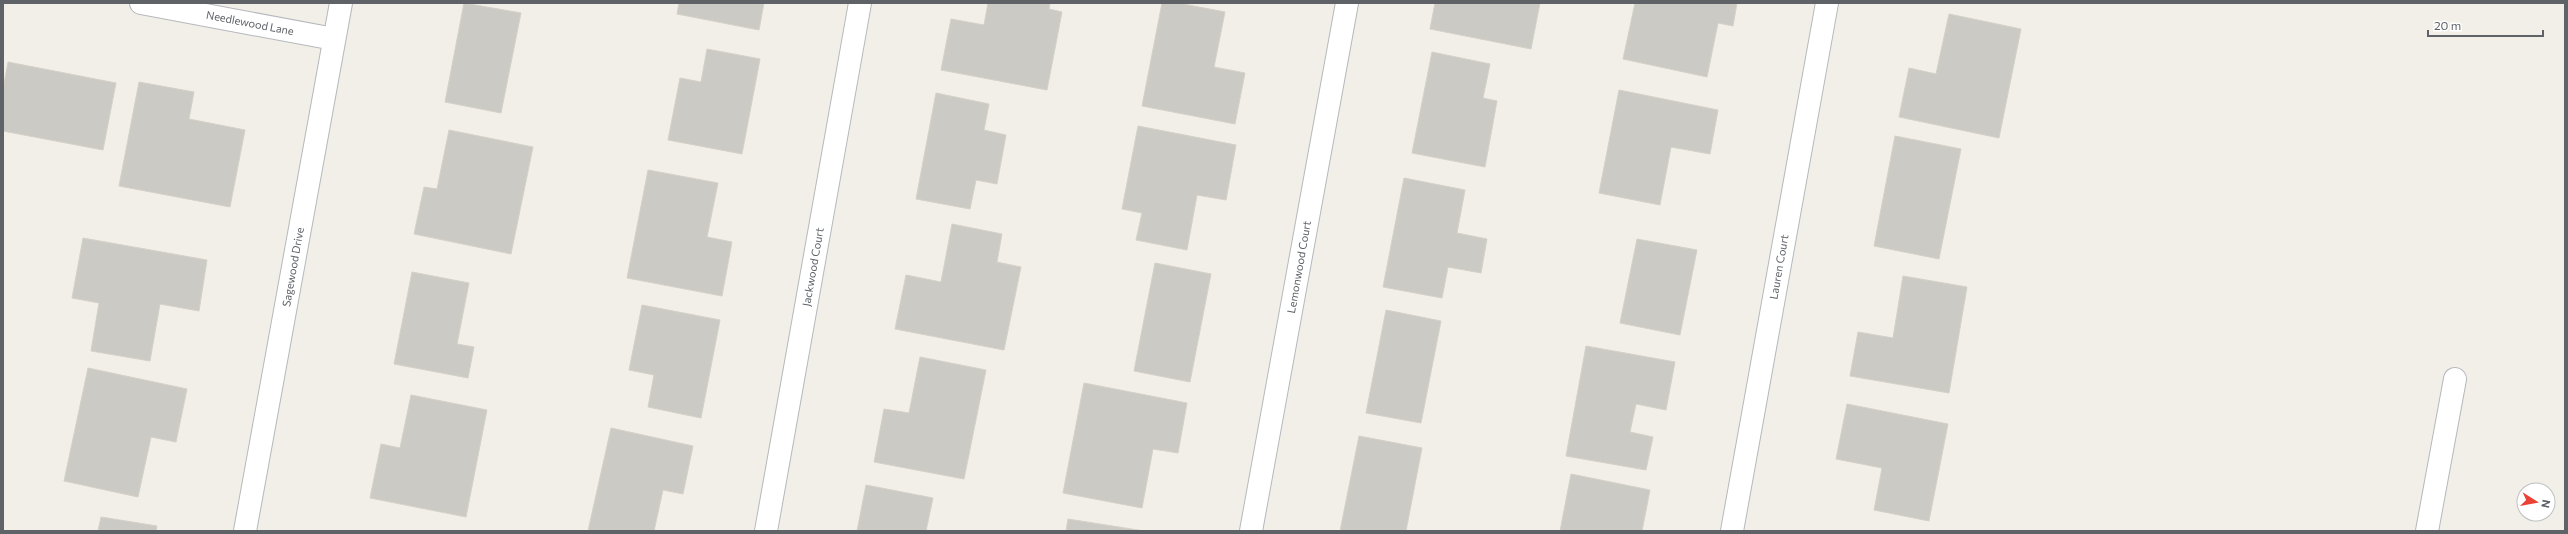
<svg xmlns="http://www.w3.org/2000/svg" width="2568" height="534" font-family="Commissioner,sans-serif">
	<rect width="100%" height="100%" fill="#f1efe8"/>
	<g fill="#cccac5" stroke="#d6d1c6">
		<polygon points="464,3 521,13 501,113 445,102"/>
		<polygon points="679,3 764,3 759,30 677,14"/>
		<polygon points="988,3 1050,3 1049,9 1062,12 1047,90 941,70 951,19 984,25"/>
		<polygon points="1162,3 1178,3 1225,12 1214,67 1245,73 1235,124 1142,106"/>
		<polygon points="1435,3 1540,3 1531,49 1430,29"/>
		<polygon points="1635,3 1737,3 1733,26 1718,23 1707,77 1623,59"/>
		<polygon points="1949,14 2021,29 1999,138 1899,117 1909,68 1936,74"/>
		<polygon points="707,49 760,59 742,154 668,140 680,78 701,82"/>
		<polygon points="1432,52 1490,64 1483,98 1497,101 1485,167 1412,153"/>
		<polygon points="8,62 116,83 103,150 3,131 3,89"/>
		<polygon points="139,82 194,92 189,119 245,130 230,207 119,186"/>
		<polygon points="1619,90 1718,110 1710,154 1671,147 1660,205 1599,193"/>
		<polygon points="936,93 989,104 984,130 1006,135 997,184 976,180 970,209 916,199"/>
		<polygon points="1138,126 1236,145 1226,200 1197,195 1187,250 1136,240 1142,213 1122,209"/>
		<polygon points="449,130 533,147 511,254 414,234 424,187 437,189"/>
		<polygon points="1895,136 1961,149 1939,259 1874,246"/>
		<polygon points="648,170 718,183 707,237 732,242 722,296 627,278"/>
		<polygon points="1404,178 1465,190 1457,233 1487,239 1481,273 1448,267 1442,298 1383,287"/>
		<polygon points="952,224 1002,234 997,262 1021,267 1004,350 895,329 906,275 941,282"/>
		<polygon points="83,238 207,260 199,311 160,304 150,361 91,351 99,303 72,298"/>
		<polygon points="1637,239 1697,250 1680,335 1620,323"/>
		<polygon points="1155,263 1211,274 1190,382 1134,371"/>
		<polygon points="412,272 469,283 457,344 474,347 468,378 394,364"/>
		<polygon points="1903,276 1967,287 1949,393 1850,376 1858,332 1893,338"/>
		<polygon points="642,305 720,320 701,418 648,407 654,375 629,370"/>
		<polygon points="1386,310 1441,321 1421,423 1366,413"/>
		<polygon points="1586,346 1675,362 1666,410 1636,404 1630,432 1653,437 1646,470 1566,456"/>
		<polygon points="920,357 986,370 964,479 874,462 884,409 909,413"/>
		<polygon points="88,368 187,389 176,442 151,437 138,497 64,481"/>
		<polygon points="1084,383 1187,403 1178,453 1153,449 1142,508 1063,493"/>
		<polygon points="411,395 487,410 466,517 370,498 381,444 400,448"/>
		<polygon points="1847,404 1948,424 1929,521 1874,510 1882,468 1836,459"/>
		<polygon points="611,428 693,446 683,494 663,490 654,531 588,531"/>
		<polygon points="1359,436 1422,448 1406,531 1340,531"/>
		<polygon points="1571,474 1650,490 1642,531 1560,531"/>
		<polygon points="866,485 933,498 926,531 857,531"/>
		<polygon points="101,517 157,526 156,531 98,531"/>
		<polygon points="1068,519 1144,531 1066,531"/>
	</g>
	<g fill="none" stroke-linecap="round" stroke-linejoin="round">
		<g stroke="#b5b8bc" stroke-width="24">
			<g id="minor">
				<polyline points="141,3 334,39"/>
				<polyline points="245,531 341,3"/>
				<polyline points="766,531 860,3"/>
				<polyline points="1251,531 1347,3"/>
				<polyline points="1732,531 1827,3"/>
				<polyline points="2427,531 2455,379"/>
			</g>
		</g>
		<use href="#minor" stroke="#fff" stroke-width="22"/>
	</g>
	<g text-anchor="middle" stroke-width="3" stroke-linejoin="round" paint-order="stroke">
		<g font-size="11" fill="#5f6368" stroke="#fff">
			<text transform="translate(250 23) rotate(11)" y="4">Needlewood Lane</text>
			<text transform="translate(293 267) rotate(-80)" y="4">Sagewood Drive</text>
			<text transform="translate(813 267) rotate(-80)" y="4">Jackwood Court</text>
			<text transform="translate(1299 267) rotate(-80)" y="4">Lemonwood Court</text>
			<text transform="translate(1779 267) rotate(-80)" y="4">Lauren Court</text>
		</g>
	</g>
	<rect width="2568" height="534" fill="none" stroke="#5f6368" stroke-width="8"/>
	<g transform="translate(2536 502) rotate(101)"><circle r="19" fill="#ffffff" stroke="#bfc1c3"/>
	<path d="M0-3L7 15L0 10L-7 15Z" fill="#ea4335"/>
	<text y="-6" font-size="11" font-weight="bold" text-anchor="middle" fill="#5f6368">N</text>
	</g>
	<path d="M2428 30v6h115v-6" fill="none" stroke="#5f6368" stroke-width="2"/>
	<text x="2434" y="30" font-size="12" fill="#5f6368" stroke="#ffffff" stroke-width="3" paint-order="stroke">20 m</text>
</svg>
